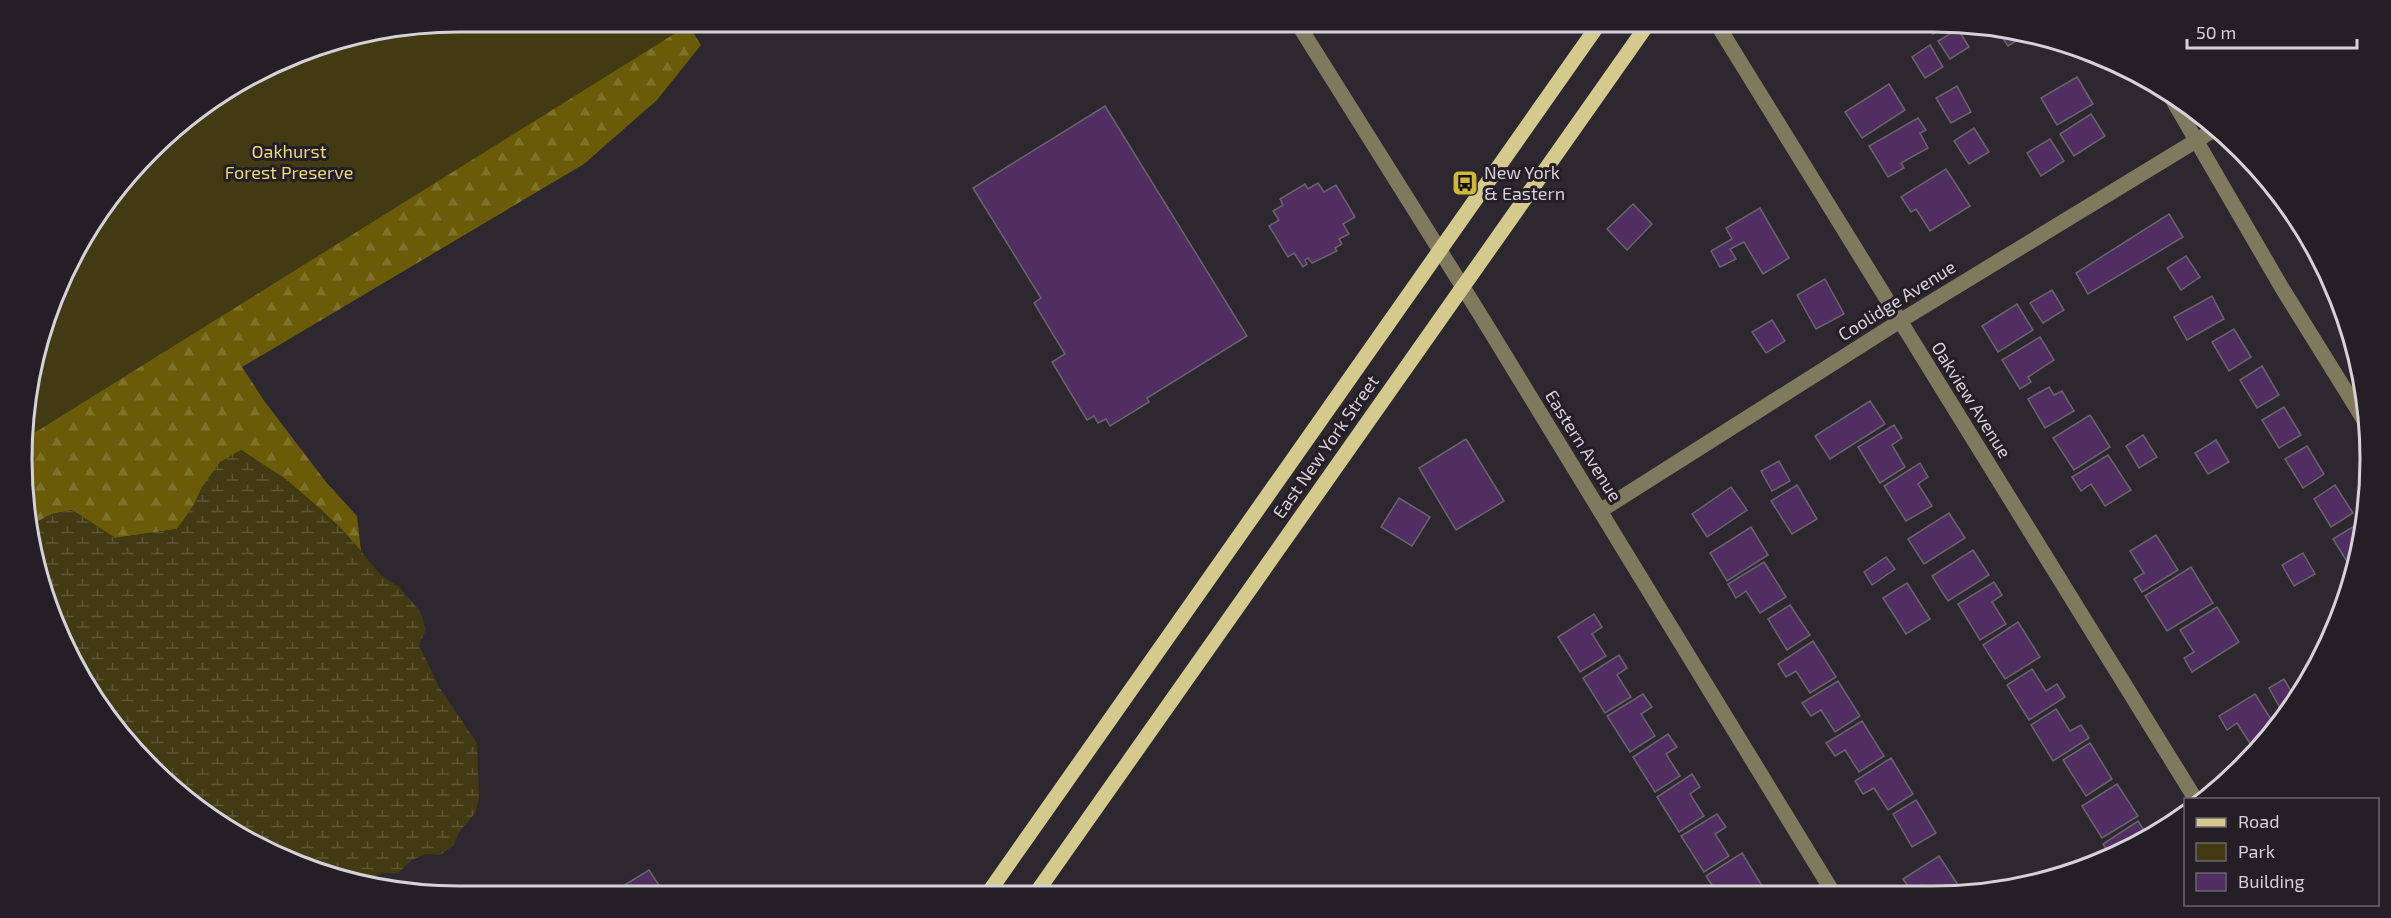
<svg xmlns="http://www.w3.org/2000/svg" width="2391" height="918" font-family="'Exo 2',sans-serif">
	<defs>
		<pattern id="forest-firs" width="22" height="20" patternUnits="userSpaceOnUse" patternTransform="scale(1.5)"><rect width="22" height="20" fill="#695b08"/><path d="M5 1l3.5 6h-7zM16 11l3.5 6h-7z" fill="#7e722b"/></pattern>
		<pattern id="wetland-marsh" width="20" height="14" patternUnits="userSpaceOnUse" patternTransform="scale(1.5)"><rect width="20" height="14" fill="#413a13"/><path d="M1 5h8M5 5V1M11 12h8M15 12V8" fill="none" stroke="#5c5635"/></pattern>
	</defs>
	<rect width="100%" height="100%" fill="#2d2830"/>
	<path fill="url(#forest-firs)" d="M459 21H686L701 45 657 100 584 164 242 367 265 402 326 482 357 516 361 551C325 509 288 480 241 450L202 487 194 505 177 529 115 538 72 510 52 514 29 526 26 416 44 318 80 240 170 129 240 80 318 44Z"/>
	<polygon fill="url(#wetland-marsh)" points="241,450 286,479 341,528 382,576 399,587 420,611 426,630 419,645 439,687 477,743 479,797 476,812 459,832 454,845 440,855 426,854 412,860 398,873 381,873 360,884 345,882 265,852 193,807 95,702 54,627 29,545 29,526 52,514 72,510 115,538 177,529 194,505 202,487 220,462"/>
	<polygon fill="#413a13" points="459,21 695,21 26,438 25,401 44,318 80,240 170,129 240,80 318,44"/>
	<g fill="#512e62" stroke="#69636c" stroke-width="1.5">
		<polygon points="1925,21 1932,21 1951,24 1933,34"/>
		<polygon points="1958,29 1969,47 1950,59 1938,41"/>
		<polygon points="1997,30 2028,34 2008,46"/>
		<polygon points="1930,45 1943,67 1925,78 1912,57"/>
		<polygon points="2077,77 2093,104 2057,125 2041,98"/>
		<polygon points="1889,84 1905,110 1862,138 1845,112"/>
		<polygon points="1957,86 1971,112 1951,123 1936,98"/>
		<polygon points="1105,106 1247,336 1147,398 1149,402 1110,426 1106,419 1098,423 1094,416 1087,420 1052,362 1065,354 1034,303 1041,298 973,188"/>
		<polygon points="2091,114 2105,136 2074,156 2060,134"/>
		<polygon points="1918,118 1926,130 1920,133 1928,148 1901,163 1904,168 1888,177 1869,146"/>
		<polygon points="1974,128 1989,152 1969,164 1954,141"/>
		<polygon points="2050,139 2064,161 2041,176 2027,153"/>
		<polygon points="1946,169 1970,206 1930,231 1916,209 1911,212 1901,197"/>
		<polygon points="1318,183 1324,192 1336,185 1355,217 1343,224 1349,234 1339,239 1342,244 1335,248 1337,251 1312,263 1308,258 1305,260 1307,264 1303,267 1294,253 1288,257 1269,226 1279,220 1273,211 1283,205 1280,199 1305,184 1308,189"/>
		<polygon points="1633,204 1652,224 1627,250 1607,229"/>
		<polygon points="1760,208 1789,258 1763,274 1744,242 1730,249 1736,259 1720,267 1711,251 1732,239 1726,228"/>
		<polygon points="2169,214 2183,237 2088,294 2076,273"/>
		<polygon points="2186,256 2200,277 2181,290 2167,268"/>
		<polygon points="1825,279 1844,314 1816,329 1797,295"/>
		<polygon points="2052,290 2064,310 2043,323 2030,303"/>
		<polygon points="2212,296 2224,319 2187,340 2174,317"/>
		<polygon points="2017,304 2033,330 1998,352 1982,326"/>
		<polygon points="1772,320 1785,341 1766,353 1752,332"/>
		<polygon points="2234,329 2251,357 2229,371 2212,342"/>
		<polygon points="2040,337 2054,360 2028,377 2031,382 2020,389 2002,360"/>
		<polygon points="2262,366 2279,395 2257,408 2240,380"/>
		<polygon points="2049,387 2054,395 2062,391 2074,411 2045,428 2028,399"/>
		<polygon points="1870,401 1885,424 1830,459 1815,436"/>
		<polygon points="2284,407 2301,435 2279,448 2262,420"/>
		<polygon points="2090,415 2110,447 2074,470 2053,438"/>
		<polygon points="1894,425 1902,438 1892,445 1905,467 1880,483 1858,447"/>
		<polygon points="2143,435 2157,457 2139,468 2126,446"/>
		<polygon points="1466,439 1504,501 1456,530 1419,468"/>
		<polygon points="2216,440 2229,462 2208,474 2195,453"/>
		<polygon points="2307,446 2324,474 2303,488 2285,459"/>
		<polygon points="2108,455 2131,490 2105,506 2091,484 2081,491 2072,477"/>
		<polygon points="1779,461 1790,481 1772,491 1761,471"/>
		<polygon points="1920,463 1928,477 1918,484 1932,506 1906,521 1884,486"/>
		<polygon points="1797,485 1817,519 1792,534 1771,501"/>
		<polygon points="2335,485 2353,513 2331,527 2314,499"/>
		<polygon points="1731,487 1747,510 1707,537 1692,514"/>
		<polygon points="1399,498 1430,517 1412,546 1381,527"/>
		<polygon points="1949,513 1965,538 1924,564 1908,539"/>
		<polygon points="2359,523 2362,529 2356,564 2351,568 2333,539"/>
		<polygon points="1751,527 1768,555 1727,581 1710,553"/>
		<polygon points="2156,535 2178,570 2142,592 2134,579 2144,573 2130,551"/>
		<polygon points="1973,550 1989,575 1948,601 1932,576"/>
		<polygon points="2303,553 2315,574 2294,586 2282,565"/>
		<polygon points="1886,557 1895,569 1872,585 1864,572"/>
		<polygon points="1764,562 1786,597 1760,613 1746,591 1736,598 1728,584"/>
		<polygon points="2191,567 2213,603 2167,631 2145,596"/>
		<polygon points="1994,582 2002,595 1992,602 2006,624 1980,640 1958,604"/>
		<polygon points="1907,583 1930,619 1906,634 1883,598"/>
		<polygon points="1790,605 1810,635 1787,650 1768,619"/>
		<polygon points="2217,607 2239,642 2192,672 2184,658 2194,652 2180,630"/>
		<polygon points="1594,614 1602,627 1592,634 1606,656 1580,672 1558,637"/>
		<polygon points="2018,622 2040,657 2005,679 1983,645"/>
		<polygon points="1813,641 1836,677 1810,693 1796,671 1786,677 1778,664"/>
		<polygon points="1619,655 1627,668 1617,675 1631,697 1605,713 1583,678"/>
		<polygon points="2032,669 2046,691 2057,684 2065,697 2029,720 2007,685"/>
		<polygon points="2284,679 2295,698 2283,713 2269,688"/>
		<polygon points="1838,681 1860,716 1835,732 1821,710 1811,716 1802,703"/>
		<polygon points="1643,694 1652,707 1641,714 1655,736 1630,752 1607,716"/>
		<polygon points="2255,694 2274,724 2261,739 2251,745 2237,723 2227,730 2219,716"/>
		<polygon points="2056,709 2070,731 2081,725 2089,738 2053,761 2031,725"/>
		<polygon points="1862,721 1884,756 1859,772 1845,750 1835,756 1826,743"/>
		<polygon points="1668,734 1677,747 1666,754 1680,776 1655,792 1633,757"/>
		<polygon points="2090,743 2112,779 2086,796 2063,760"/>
		<polygon points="1891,758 1913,794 1888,810 1874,788 1863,794 1855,781"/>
		<polygon points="1692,774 1700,787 1690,794 1704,816 1679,832 1657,797"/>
		<polygon points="2117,784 2138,816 2102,838 2082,806"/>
		<polygon points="1916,800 1936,833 1912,847 1893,814"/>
		<polygon points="1717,814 1726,827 1715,834 1729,856 1704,872 1681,836"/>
		<polygon points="2138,821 2147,835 2125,852 2111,856 2103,844"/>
		<polygon points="1742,853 1764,889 1756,894 1718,894 1706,876"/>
		<polygon points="1939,856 1962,891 1958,893 1927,893 1922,885 1912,892 1903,879"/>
		<polygon points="649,870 666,896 605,897"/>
	</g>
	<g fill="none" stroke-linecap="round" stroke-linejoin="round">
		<g stroke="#7f7a5d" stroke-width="15">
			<polyline points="1296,21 1481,316 1834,894"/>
			<polyline points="1715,21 2196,800"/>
			<polyline points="2168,92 2282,288 2367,425"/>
			<polyline points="1600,511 1900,321 2217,128"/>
		</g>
		<g stroke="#d5ca8d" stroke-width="15">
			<polyline points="986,896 1601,21"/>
			<polyline points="1034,896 1650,21"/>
		</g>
	</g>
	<defs>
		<g id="bus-square" transform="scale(1.35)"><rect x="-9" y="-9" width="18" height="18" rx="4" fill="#cfb837" stroke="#241e26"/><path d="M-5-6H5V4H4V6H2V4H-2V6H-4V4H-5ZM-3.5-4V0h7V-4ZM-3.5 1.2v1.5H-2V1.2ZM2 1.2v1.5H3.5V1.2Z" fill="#111"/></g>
	</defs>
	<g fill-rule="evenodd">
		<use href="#bus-square" x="1465" y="183"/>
	</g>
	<g text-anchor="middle" stroke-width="6" stroke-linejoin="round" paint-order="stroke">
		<g font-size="18" fill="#ecd973" stroke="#241e26">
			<text x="289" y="158">Oakhurst<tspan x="289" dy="21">Forest Preserve</tspan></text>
		</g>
		<g font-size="18" fill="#d5d2d7" stroke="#241e26" text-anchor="start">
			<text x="1484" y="179">New York<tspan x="1484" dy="21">&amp; Eastern</tspan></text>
		</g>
		<g font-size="18" fill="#d5d2d7" stroke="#241e26">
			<text transform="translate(1897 301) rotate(-32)" y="6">Coolidge Avenue</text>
			<text transform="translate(1971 400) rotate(58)" y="6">Oakview Avenue</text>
			<text transform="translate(1583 446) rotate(58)" y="6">Eastern Avenue</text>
			<text transform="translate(1326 447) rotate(-55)" y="6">East New York Street</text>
		</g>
	</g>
	<path d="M0 0H2391V918H0ZM459 32H1933A427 427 0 0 1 2360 459V459A427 427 0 0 1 1933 886H459A427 427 0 0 1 32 459V459A427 427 0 0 1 459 32Z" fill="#241e26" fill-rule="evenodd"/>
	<path fill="none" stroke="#d5d2d7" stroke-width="3" d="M459 32H1933A427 427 0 0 1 2360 459V459A427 427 0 0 1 1933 886H459A427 427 0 0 1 32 459V459A427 427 0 0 1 459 32Z"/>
	<rect x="2184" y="798" width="195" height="108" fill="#241e26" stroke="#6b666d" stroke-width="1.5"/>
	<rect x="2196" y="818" width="30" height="9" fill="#d5ca8d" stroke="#6b666d" stroke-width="1.5"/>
	<text x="2238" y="828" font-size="18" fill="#d5d2d7">Road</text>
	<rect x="2196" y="843" width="30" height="18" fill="#413a13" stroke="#6b666d" stroke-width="1.5"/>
	<text x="2238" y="858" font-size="18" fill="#d5d2d7">Park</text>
	<rect x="2196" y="873" width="30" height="18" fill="#512e62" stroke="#6b666d" stroke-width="1.5"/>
	<text x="2238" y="888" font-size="18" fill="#d5d2d7">Building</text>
	<path d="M2187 39v9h170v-9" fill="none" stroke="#d5d2d7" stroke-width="3"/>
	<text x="2196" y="39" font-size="18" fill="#d5d2d7" stroke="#241e26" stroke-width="4.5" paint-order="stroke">50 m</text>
</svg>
